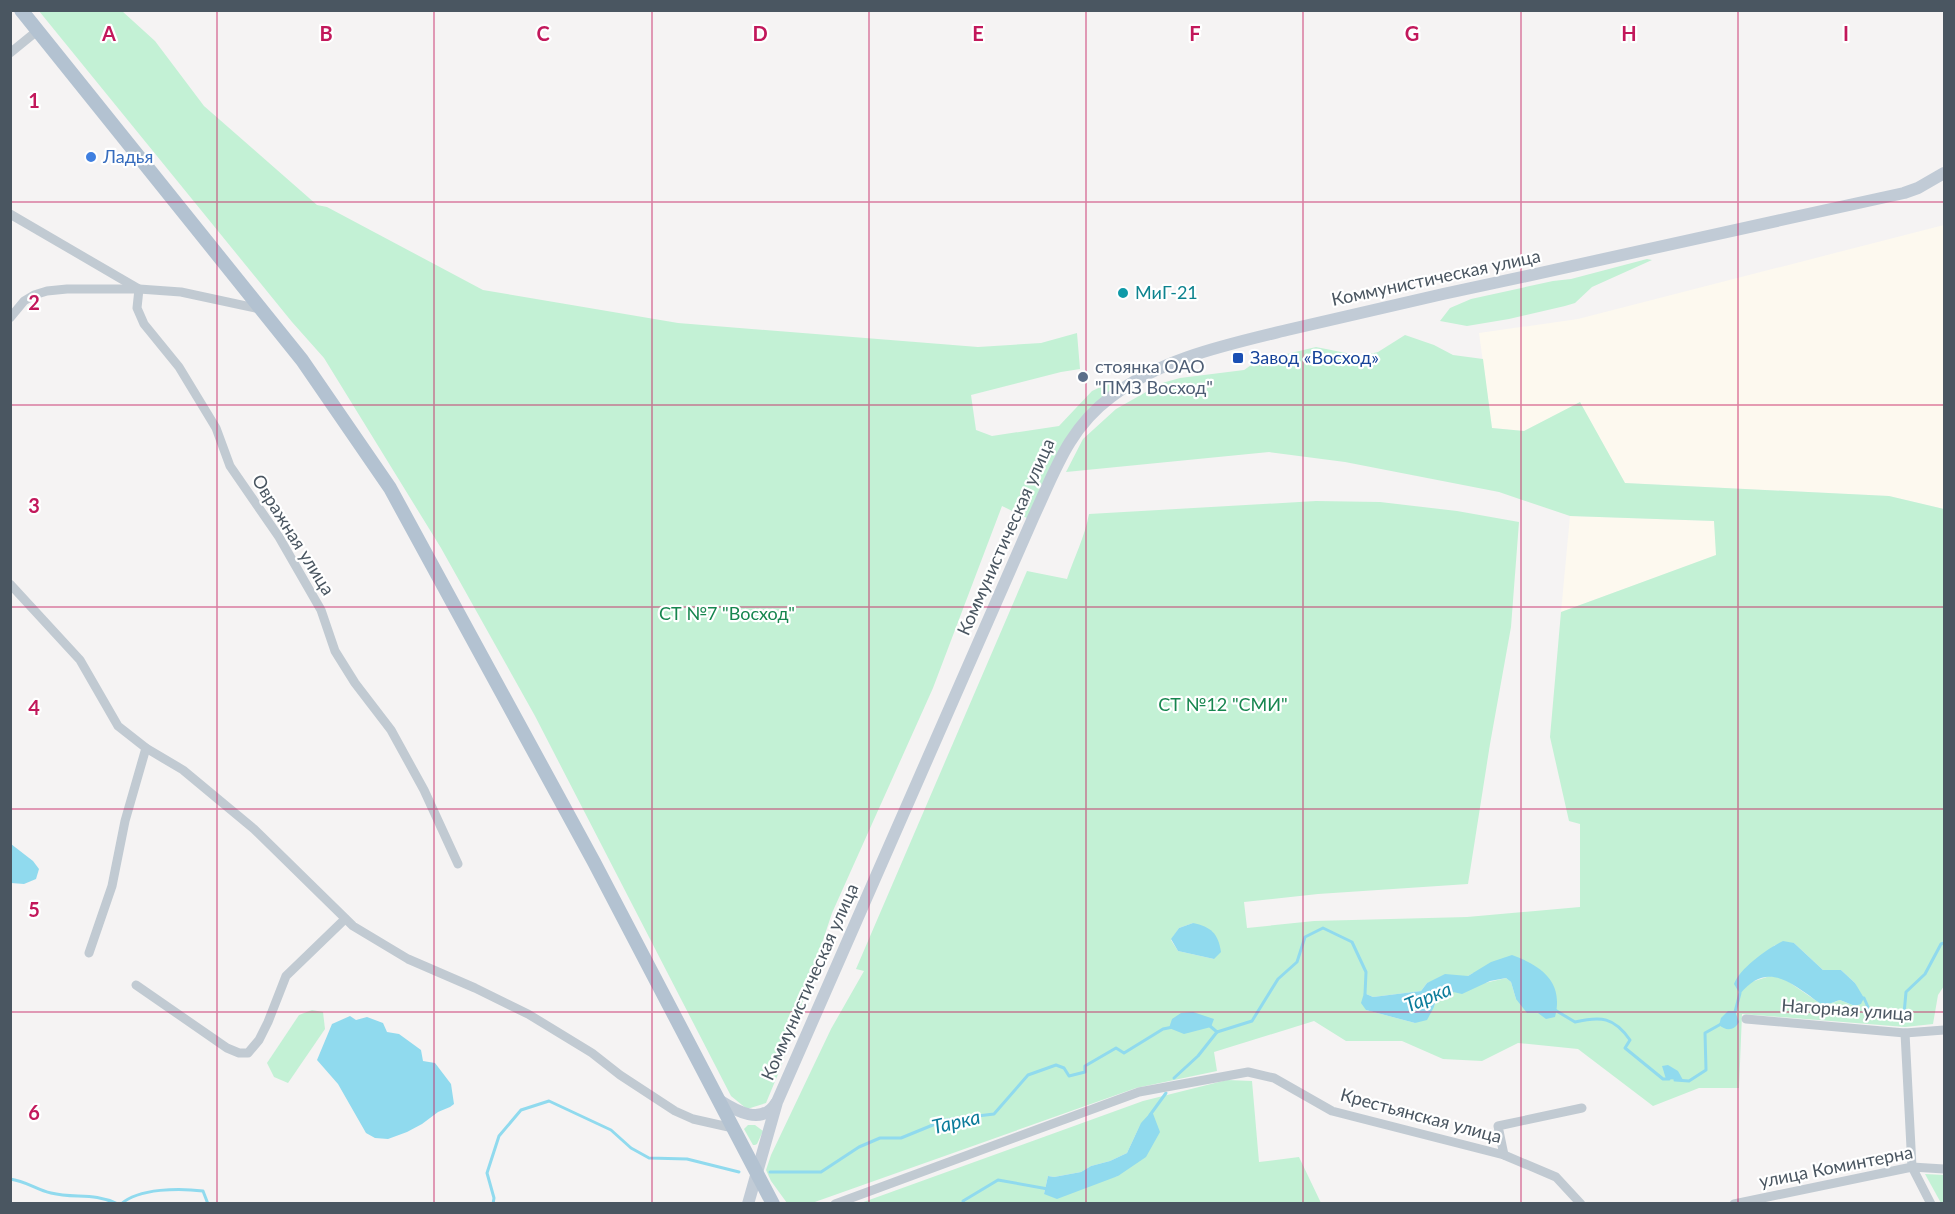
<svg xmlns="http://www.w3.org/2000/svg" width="1955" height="1214" font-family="Lato,sans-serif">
	<rect width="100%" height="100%" fill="#f5f3f3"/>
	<g fill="#fdf9ef">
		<polygon points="1944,225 1944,509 1889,496 1625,483 1580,403 1524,431 1492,428 1479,333 1578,319"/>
		<polygon points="1570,516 1714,521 1717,555 1561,612"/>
	</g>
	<g fill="#c3f1d5" fill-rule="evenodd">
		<polygon points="39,11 122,11 155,41 204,106 317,205 327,207 483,290 678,323 978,347 1041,343 1077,333 1080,369 1061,372 971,395 976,430 992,436 1059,426 1092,391 1118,379 1120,382 1084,415 1029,519 1002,506 933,688 832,913 781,1067 766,1103 747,1109 731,1096 535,716 441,548 324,358 292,322"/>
		<polygon points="1647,259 1652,260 1592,287 1575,303 1565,306 1509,319 1467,326 1440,321 1450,308 1471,299 1553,281 1571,279"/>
		<path d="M1405 335 1434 345 1453 355 1483 359 1492 428 1524 431 1580 402 1625 483 1889 496 1944 509V986L1938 995 1933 1024 1905 1027 1742 1014 1739 1088H1699L1653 1106 1578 1049 1518 1043 1482 1061 1443 1059 1402 1041H1346L1314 1021 1214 1052 1217 1071 1136 1088 812 1203H787L771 1181 766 1170 771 1155 831 1029 864 971 856 969 1027 571 1067 579C1074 558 1085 536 1089 514L1316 501 1380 502 1457 511 1519 522 1511 627 1490 744 1468 884 1318 894 1244 902 1247 928 1314 921 1467 917 1580 907V824L1569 821 1550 737 1561 612 1716 555 1714 521 1570 516 1499 492 1345 462 1269 452 1066 472 1083 439 1116 409 1162 383 1180 378 1244 370 1257 361 1316 347 1361 356 1378 352ZM1193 923 1214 959 1178 951 1171 940 1179 928ZM1794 943 1823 970H1841L1855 983 1858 990 1855 1006 1840 1000 1826 1005 1818 1002 1783 978 1770 976 1748 983 1768 951 1775 945ZM1473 973 1552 982 1516 999 1511 982 1506 978 1438 994 1434 1007 1415 1023 1366 1010 1364 993 1373 997 1421 991 1427 983 1458 976H1468Z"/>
		<polygon points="312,1010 323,1012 325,1029 288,1083 274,1077 267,1063 299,1015"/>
		<path d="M1227 1080 1252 1081 1259 1162 1299 1157 1321 1203 858 1204 1143 1101ZM1141 1123 1118 1176 1044 1194 1048 1176 1054 1177 1081 1172 1091 1166 1110 1161 1127 1153Z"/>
		<polygon points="748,1125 755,1125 763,1131 757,1144 755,1145 753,1145 744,1129"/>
		<polygon points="1925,1174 1944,1175 1944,1203 1941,1203"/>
	</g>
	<g fill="#90daee">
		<polygon points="11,844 33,861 39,869 36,879 24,884 11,883"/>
		<path d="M1193 923C1211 927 1218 933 1221 952L1214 959 1178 951 1171 939 1179 928Z"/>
		<path d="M1783 941 1794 943 1823 970H1841L1855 983 1864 998 1861 1004 1855 1006 1840 1000C1836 1001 1830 1004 1826 1004 1820 1005 1814 999 1810 996 1784 977 1763 965 1740 994L1734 984C1740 968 1768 948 1783 941Z"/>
		<path d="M1512 955C1542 966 1564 982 1555 1017L1546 1019 1538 1013H1527L1516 999 1511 982 1506 978 1490 981 1462 994 1449 991 1438 994 1434 1007 1427 1020 1415 1023 1366 1010 1361 1003 1364 993 1373 997 1421 991 1427 983 1445 974 1468 976 1491 962Z"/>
		<path d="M1728 1011H1735L1739 1022C1734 1031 1726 1031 1719 1025L1721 1018Z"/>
		<polygon points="1193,1012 1214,1019 1211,1027 1184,1034 1169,1028 1172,1019 1181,1013"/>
		<polygon points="350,1016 356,1020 367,1017 383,1023 387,1032 399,1034 421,1050 423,1061 435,1063 451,1084 454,1104 450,1107 438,1112 422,1124 407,1132 388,1139 375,1138 366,1133 338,1084 317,1060 332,1024"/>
		<polygon points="1668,1065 1678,1071 1683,1080 1666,1079 1662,1066"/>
		<polygon points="1152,1111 1160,1132 1146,1157 1118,1176 1057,1199 1044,1194 1048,1176 1054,1177 1081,1172 1091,1166 1110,1161 1127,1153 1141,1123"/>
	</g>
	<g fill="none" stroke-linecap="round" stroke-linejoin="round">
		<g stroke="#90daee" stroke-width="3">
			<polyline points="1860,998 1864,998 1872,1016 1904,1014 1906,992 1925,974 1941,944 1944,943"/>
			<path d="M1555 1010 1575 1022C1601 1016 1614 1017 1630 1040L1625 1048 1663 1079H1669"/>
			<polyline points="1735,1012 1740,993"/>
			<polyline points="1210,1026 1217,1032 1252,1021 1278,979 1297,962 1305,937 1323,928 1352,942 1366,972 1365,994"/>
			<polyline points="1174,1078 1198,1056 1217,1032"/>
			<polyline points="1675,1080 1689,1081 1706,1070 1705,1033 1721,1024"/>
			<polyline points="1150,1115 1166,1093"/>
			<polyline points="770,1172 821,1172 859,1147 880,1138 901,1138 945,1120 994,1114 1028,1075 1056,1065 1064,1068 1069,1076 1085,1072 1085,1066 1116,1048 1124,1053 1163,1029 1173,1027"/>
			<path d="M10 1179C26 1181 37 1190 51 1193 75 1199 93 1192 118 1204"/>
			<path d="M121 1204C139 1188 180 1188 203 1191L208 1204"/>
			<polyline points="493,1204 494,1198 487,1173 499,1136 521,1110 549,1101 611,1130 631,1148 649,1158 687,1159 739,1172"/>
			<polyline points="964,1204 963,1201 998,1180 1048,1189"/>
		</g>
		<g stroke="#c1cad2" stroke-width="9">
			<polyline points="10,53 37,31"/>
			<polyline points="10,214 137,288"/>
			<polyline points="139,289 137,308 144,324 179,367 216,428 230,466 279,537 321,610 335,651 355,683 391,730 424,790 458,864"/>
			<polyline points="10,318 24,301 34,295 47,291 67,289 139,289 181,292 260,309"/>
			<polyline points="10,584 80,660 118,726 146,748 183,770 254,829 353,926 408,959 475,988 528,1014 592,1053 620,1075 675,1111 693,1119 733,1128"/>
			<polyline points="89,953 112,886 125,821 146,748"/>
			<polyline points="136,985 227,1048 239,1053 248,1053 259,1040 268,1022 286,976 345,919"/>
			<polyline points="1746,1019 1905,1033 1944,1030"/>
			<polyline points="1905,1033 1912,1167 1931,1204"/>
			<polyline points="1504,1155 1498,1126 1582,1108"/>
			<polyline points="835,1204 1139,1092 1248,1072 1274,1078 1332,1111 1504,1155 1556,1177 1581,1204"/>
			<polyline points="1734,1204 1912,1167 1944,1169"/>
		</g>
		<g stroke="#c1cbd6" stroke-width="12">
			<path d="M719 1100C736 1111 762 1126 776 1103"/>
			<path d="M748 1204 777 1102 1033 518C1055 471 1068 429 1111 397 1162 358 1226 345 1287 330 1339 318 1391 306 1443 294 1597 261 1751 227 1904 193L1918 188 1944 173"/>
		</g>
		<polyline stroke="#b3c2d1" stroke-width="14" points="21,10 302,360 390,488 594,862 773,1204"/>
	</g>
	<path fill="none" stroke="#c2185b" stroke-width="1.5" stroke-opacity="0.55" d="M217 10V1204M434 10V1204M652 10V1204M869 10V1204M1086 10V1204M1303 10V1204M1521 10V1204M1738 10V1204M10 202H1944M10 405H1944M10 607H1944M10 809H1944M10 1012H1944"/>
	<circle fill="#3f7fe0" stroke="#fff" stroke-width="2" cx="91" cy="157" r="6"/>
	<circle fill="#0f9aa8" stroke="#fff" stroke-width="2" cx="1123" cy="293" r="6"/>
	<rect fill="#1a4fb4" stroke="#fff" stroke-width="2" x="1232" y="352" width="12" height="12" rx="3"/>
	<circle fill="#5c6f8a" stroke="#fff" stroke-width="2" cx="1083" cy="377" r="6"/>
	<g text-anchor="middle" stroke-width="4.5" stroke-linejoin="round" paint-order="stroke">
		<g font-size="18" fill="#366cbe" stroke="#fff" text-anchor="start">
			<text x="103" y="163">Ладья</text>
		</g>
		<g font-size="18" fill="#4a5661" stroke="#fff">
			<text transform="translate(1436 278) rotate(-12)" y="6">Коммунистическая улица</text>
			<text transform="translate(293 535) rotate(58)" y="6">Овражная улица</text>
			<text transform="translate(1006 537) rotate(-66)" y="6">Коммунистическая улица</text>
			<text transform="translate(810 982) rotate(-66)" y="6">Коммунистическая улица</text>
			<text transform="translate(1847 1010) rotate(4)" y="6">Нагорная улица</text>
			<text transform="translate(1421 1116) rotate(15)" y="6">Крестьянская улица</text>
			<text transform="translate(1836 1167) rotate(-11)" y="6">улица Коминтерна</text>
		</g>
		<g font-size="18" fill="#0d838f" stroke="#fff" text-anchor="start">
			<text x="1135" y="299">МиГ-21</text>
		</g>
		<g font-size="18" fill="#164399" stroke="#fff" text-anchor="start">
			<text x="1250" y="364">Завод «Восход»</text>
		</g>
		<g font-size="18" fill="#4e5e75" stroke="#fff" text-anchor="start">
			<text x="1095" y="373">стоянка ОАО<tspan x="1095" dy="21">"ПМЗ Восход"</tspan></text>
		</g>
		<g font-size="18" fill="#17864f" stroke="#fff">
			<text x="727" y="620">СТ №7 "Восход"</text>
			<text x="1223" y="711">СТ №12 "СМИ"</text>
		</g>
		<g font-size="20" font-style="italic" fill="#0c7c9b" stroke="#fff">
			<text transform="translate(1428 997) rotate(-22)" y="7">Тарка</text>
			<text transform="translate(956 1122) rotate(-13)" y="7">Тарка</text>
		</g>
	</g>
	<g font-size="20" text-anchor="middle" font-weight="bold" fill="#c2185b" stroke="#fff" stroke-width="4.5" stroke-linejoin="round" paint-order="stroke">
		<text x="109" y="41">A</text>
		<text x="326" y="41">B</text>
		<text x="543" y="41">C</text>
		<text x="760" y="41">D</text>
		<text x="978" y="41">E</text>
		<text x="1195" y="41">F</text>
		<text x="1412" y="41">G</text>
		<text x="1629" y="41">H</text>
		<text x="1846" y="41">I</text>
		<text x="34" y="108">1</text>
		<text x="34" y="310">2</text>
		<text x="34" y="513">3</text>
		<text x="34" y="715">4</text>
		<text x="34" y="917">5</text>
		<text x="34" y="1120">6</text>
	</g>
	<rect width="1955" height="1214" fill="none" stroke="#4a5661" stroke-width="24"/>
</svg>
